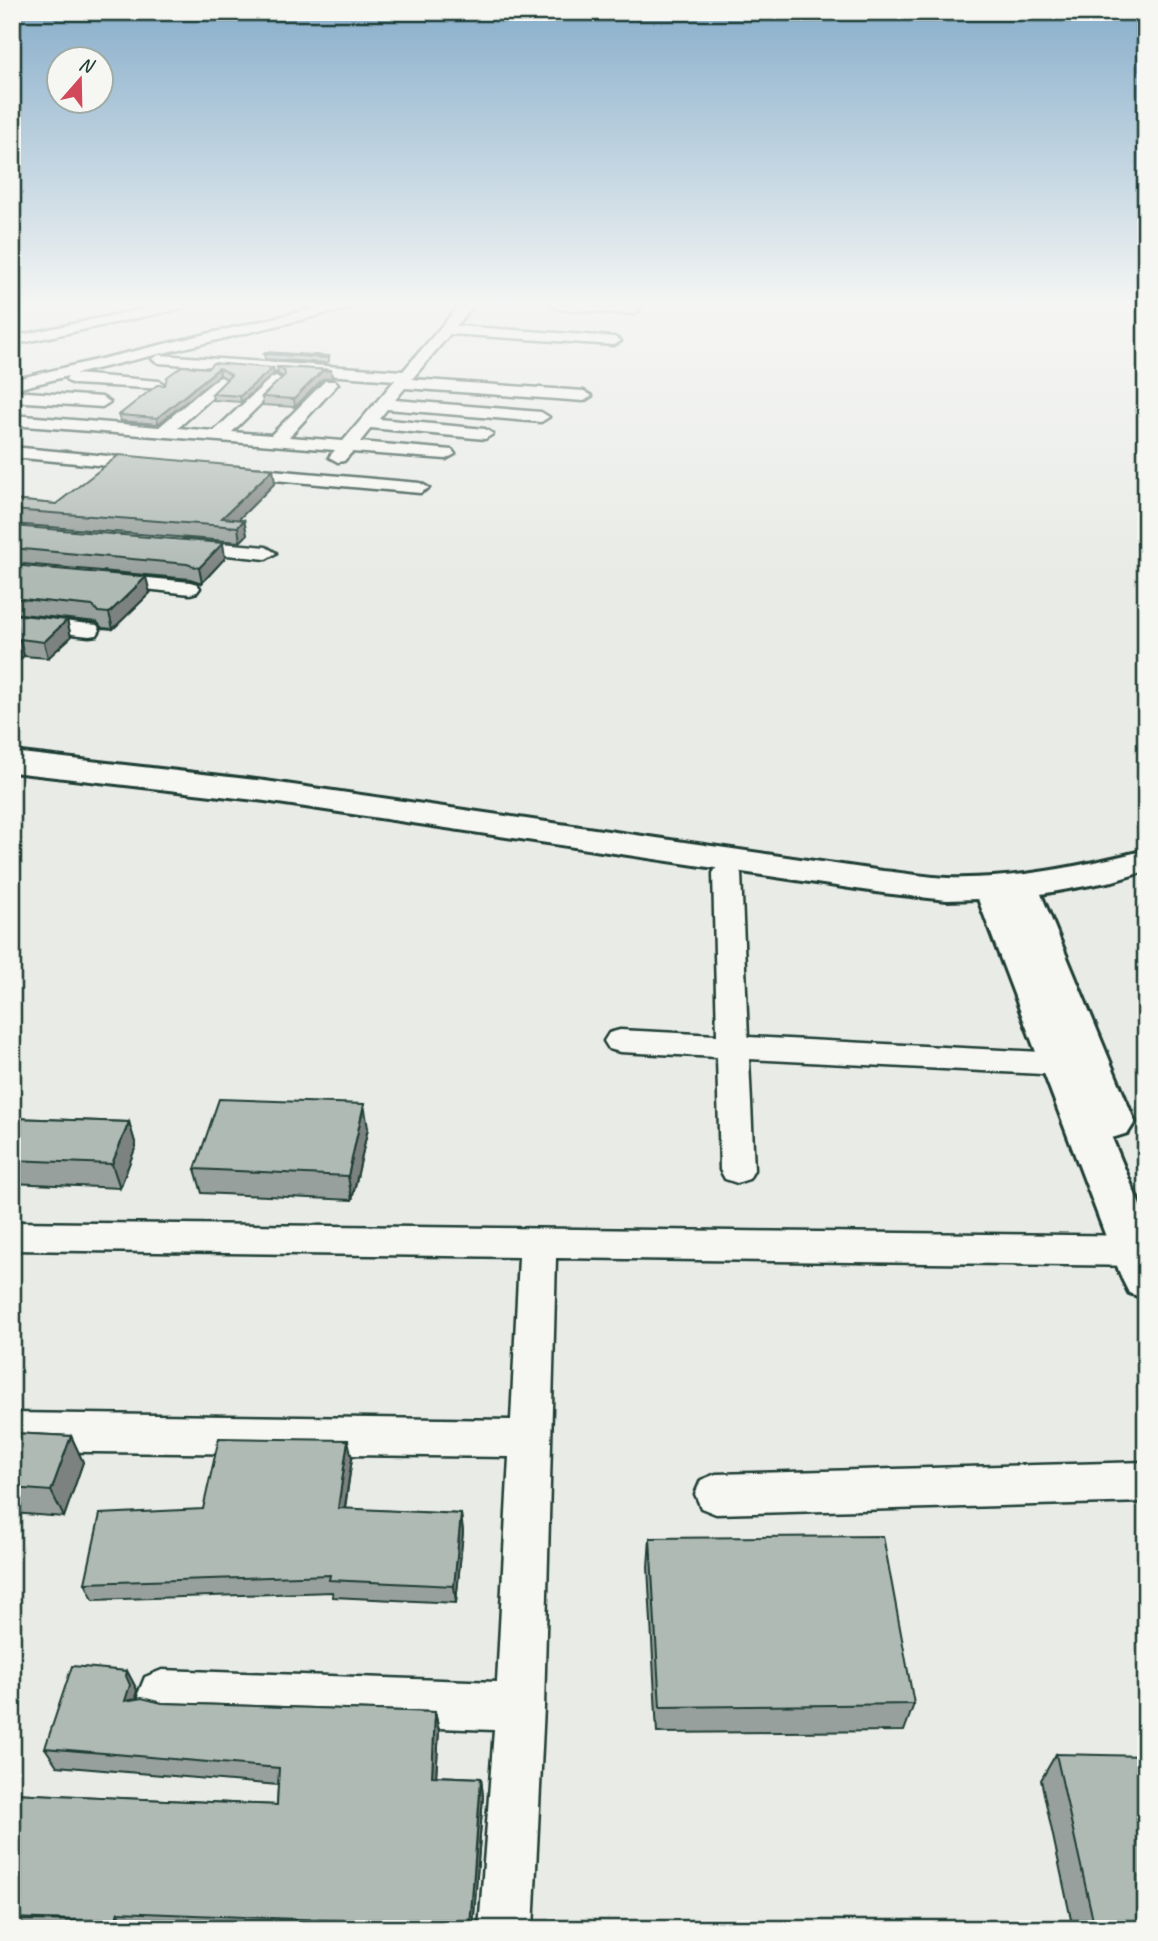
<svg xmlns="http://www.w3.org/2000/svg" width="1158" height="1941" font-family="Caveat,sans-serif">
	<rect width="100%" height="100%" fill="#e9ebe7"/>
	<filter id="ink" filterUnits="userSpaceOnUse"><feTurbulence type="fractalNoise" baseFrequency=".0143" numOctaves="2"/><feDisplacementMap in="SourceGraphic" scale="14" xChannelSelector="R" yChannelSelector="G"/><feConvolveMatrix kernelMatrix="1 2 1 2 8 2 1 2 1" color-interpolation-filters="sRGB"/></filter>
	<g filter="url(#ink)">
		<g fill="none" stroke-linecap="round" stroke-linejoin="round">
			<g stroke="#1f3d34" stroke-width="5">
				<g id="street">
					<polygon points="161,305 186,305 179,309 12,345 12,337"/>
					<polygon points="329,305 352,305 350,308 75,374 159,381 167,386 164,389 74,384 69,382 66,379 68,376 12,390 12,380"/>
					<polygon points="460,305 474,305 456,326 614,337 621,341 614,345 450,334 412,379 584,391 592,396 584,401 405,388 395,400 541,412 549,417 541,422 387,409 379,419 485,429 493,434 485,439 371,428 360,442 452,450 455,454 446,459 352,452 344,461 338,462 329,457 335,450 12,425 12,415 159,427 216,379 221,377 229,382 226,385 178,428 214,431 271,378 276,376 284,381 281,384 232,432 271,435 325,381 335,381 338,384 335,387 289,437 343,441 395,380 159,363 152,359 159,355 403,371"/>
					<path d="M551 305C569 304 628 300 640 310L633 314 558 309Z"/>
					<polygon points="12,391 102,397 110,402 102,407 12,401"/>
					<polygon points="12,447 151,460 160,465 151,470 12,457"/>
					<polygon points="236,467 420,483 429,488 420,493 230,476 227,472 230,468"/>
					<polygon points="184,540 266,547 276,553 266,559 177,550 174,546"/>
					<polygon points="107,574 190,582 197,584 200,588 197,592 190,594 100,584 97,580 100,576"/>
					<polygon points="12,615 89,624 97,625 100,630 97,635 89,636 12,627"/>
					<polygon points="727,865 737,867 741,873 748,1037 1061,1053 1072,1056 1077,1064 1072,1072 1061,1075 749,1059 754,1170 749,1179 737,1183 725,1179 720,1170 717,1057 620,1052 609,1049 604,1041 609,1033 620,1030 717,1035 713,873 717,867"/>
					<polygon points="12,1222 1146,1236 1146,1266 556,1258 544,1707 533,1929 479,1929 494,1730 162,1718 145,1711 138,1694 145,1677 162,1670 497,1682 509,1457 12,1451 12,1413 511,1420 519,1257 12,1250"/>
					<polygon points="1146,1462 1146,1502 716,1514 701,1508 695,1494 701,1480 716,1474"/>
				</g>
			</g>
			<g stroke="#1f3d34" stroke-width="6">
				<path id="secondary" d="M12 752 265 781 883 871C904 873 926 877 948 878 1015 880 1081 866 1146 850V871L1113 881 1041 894 1135 1122 1128 1133 1112 1138 1146 1220V1299L1129 1293 1122 1279 978 899 947 900 883 893 265 801 12 772Z"/>
			</g>
			<use href="#street" fill="#f6f6f2" fill-rule="evenodd"/>
			<use href="#secondary" fill="#f6f6f2" fill-rule="evenodd"/>
		</g>
		<g fill="#97a09c" stroke="#1f3d34" stroke-width="2">
			<polygon points="264,354 329,356 329,361 327,363 265,359"/>
			<polygon points="277,367 331,370 332,378 323,379 295,407 263,405 262,397 283,377 278,374"/>
			<polygon points="208,368 273,368 274,374 241,402 213,400 212,394 227,379 220,375 158,424 121,421 119,415 165,385"/>
			<polygon points="275,483 238,520 244,520 247,535 240,542 12,524 12,500 56,504"/>
			<polygon points="12,526 225,558 202,583 190,579 12,563"/>
			<polygon points="12,565 150,593 113,629 102,628 97,622 12,613"/>
			<polygon points="12,614 67,620 71,637 48,658 24,656"/>
			<polygon points="12,1118 129,1122 136,1146 120,1188 12,1183"/>
			<polygon points="368,1128 352,1200 202,1193 195,1169"/>
			<polygon points="12,1433 71,1436 83,1462 64,1517 12,1513"/>
			<polygon points="352,1458 345,1509 461,1514 463,1532 456,1603 333,1597 332,1592 93,1600 85,1583 203,1509"/>
			<polygon points="650,1538 914,1704 904,1731 657,1733 648,1567"/>
			<polygon points="127,1671 137,1690 136,1695 137,1699 162,1703 435,1712 439,1731 436,1776 481,1778 483,1796 473,1929 12,1929 12,1793 277,1805 278,1785 57,1766 45,1748"/>
			<polygon points="1056,1754 1146,1929 1073,1929 1041,1780"/>
		</g>
		<g fill="#7b827f" stroke="#1f3d34" stroke-width="2">
			<polygon points="219,368 220,375 158,424 157,418"/>
			<polygon points="273,368 274,374 241,402 240,396"/>
			<polygon points="331,370 332,378 323,379 295,407 294,399 322,371"/>
			<polygon points="273,469 275,483 231,527 222,518"/>
			<polygon points="244,520 247,535 240,542 238,527"/>
			<polygon points="223,543 225,558 202,583 199,568"/>
			<polygon points="146,577 150,593 113,629 109,613"/>
			<polygon points="67,620 71,637 48,658 44,642"/>
			<polygon points="20,639 24,656 12,667 12,646"/>
			<polygon points="364,1104 368,1128 352,1200 348,1176"/>
			<polygon points="129,1122 136,1146 120,1188 112,1164"/>
			<polygon points="71,1436 83,1462 64,1517 51,1491"/>
			<polygon points="348,1440 352,1458 342,1526 338,1508"/>
			<polygon points="461,1514 463,1532 456,1603 454,1586"/>
			<polygon points="127,1671 137,1690 136,1695 139,1704 125,1701 126,1676"/>
			<polygon points="435,1712 439,1731 435,1794 432,1776"/>
			<polygon points="481,1778 483,1796 473,1929 470,1929"/>
			<polygon points="118,1912 129,1928 128,1929 120,1929 115,1922"/>
		</g>
		<g fill="#b0bab5" stroke="#1f3d34" stroke-width="2">
			<polygon points="266,352 329,356 327,358 264,354"/>
			<polygon points="213,363 273,368 240,396 212,394 231,375 219,368 157,418 119,415 157,385 165,385 167,377 182,366 208,368"/>
			<polygon points="277,367 331,370 322,371 294,399 262,397 285,375 284,371"/>
			<polygon points="119,455 273,469 222,518 244,520 238,527 12,510 12,500 56,504"/>
			<polygon points="12,526 223,543 199,568 187,564 12,548"/>
			<polygon points="12,565 146,577 109,613 98,612 93,606 12,598"/>
			<polygon points="12,614 67,620 44,642 20,639 12,646"/>
			<polygon points="219,1099 364,1104 348,1176 195,1169"/>
			<polygon points="12,1118 129,1122 112,1164 12,1160"/>
			<polygon points="12,1433 71,1436 51,1491 12,1488"/>
			<polygon points="219,1438 348,1440 338,1508 461,1514 454,1586 329,1580 330,1575 85,1583 100,1514 203,1509"/>
			<polygon points="883,1536 914,1704 660,1707 650,1538"/>
			<polygon points="72,1666 127,1671 126,1676 130,1685 125,1701 142,1698 162,1703 435,1712 432,1776 481,1778 470,1926 118,1912 115,1922 12,1918 12,1793 277,1805 279,1768 45,1748"/>
			<polygon points="1056,1754 1146,1756 1146,1929 1095,1929"/>
		</g>
	</g>
	<linearGradient id="sky" x2="0" y2="1"><stop stop-color="#88aecb"/><stop offset="0.53" stop-color="#f5f6f4"/><stop offset="1" stop-color="#f5f6f4" stop-opacity="0"/></linearGradient>
	<rect width="1158" height="576" fill="url(#sky)"/>
	<rect width="1158" height="1941" fill="none" stroke="#f6f6f2" stroke-width="42"/>
	<rect x="21" y="21" width="1116" height="1899" fill="none" stroke="#1f3d34" stroke-width="2.5" filter="url(#ink)"/>
	<g transform="translate(80 80) rotate(20)"><circle r="33" fill="#f6f6f2" stroke="#a0aca6" stroke-width="2"/>
	<path d="M0-5L12 26L0 18L-12 26Z" fill="#d1495b"/>
	<text y="-10" font-size="19" font-weight="bold" text-anchor="middle" fill="#1f3d34">N</text>
	</g>
</svg>
